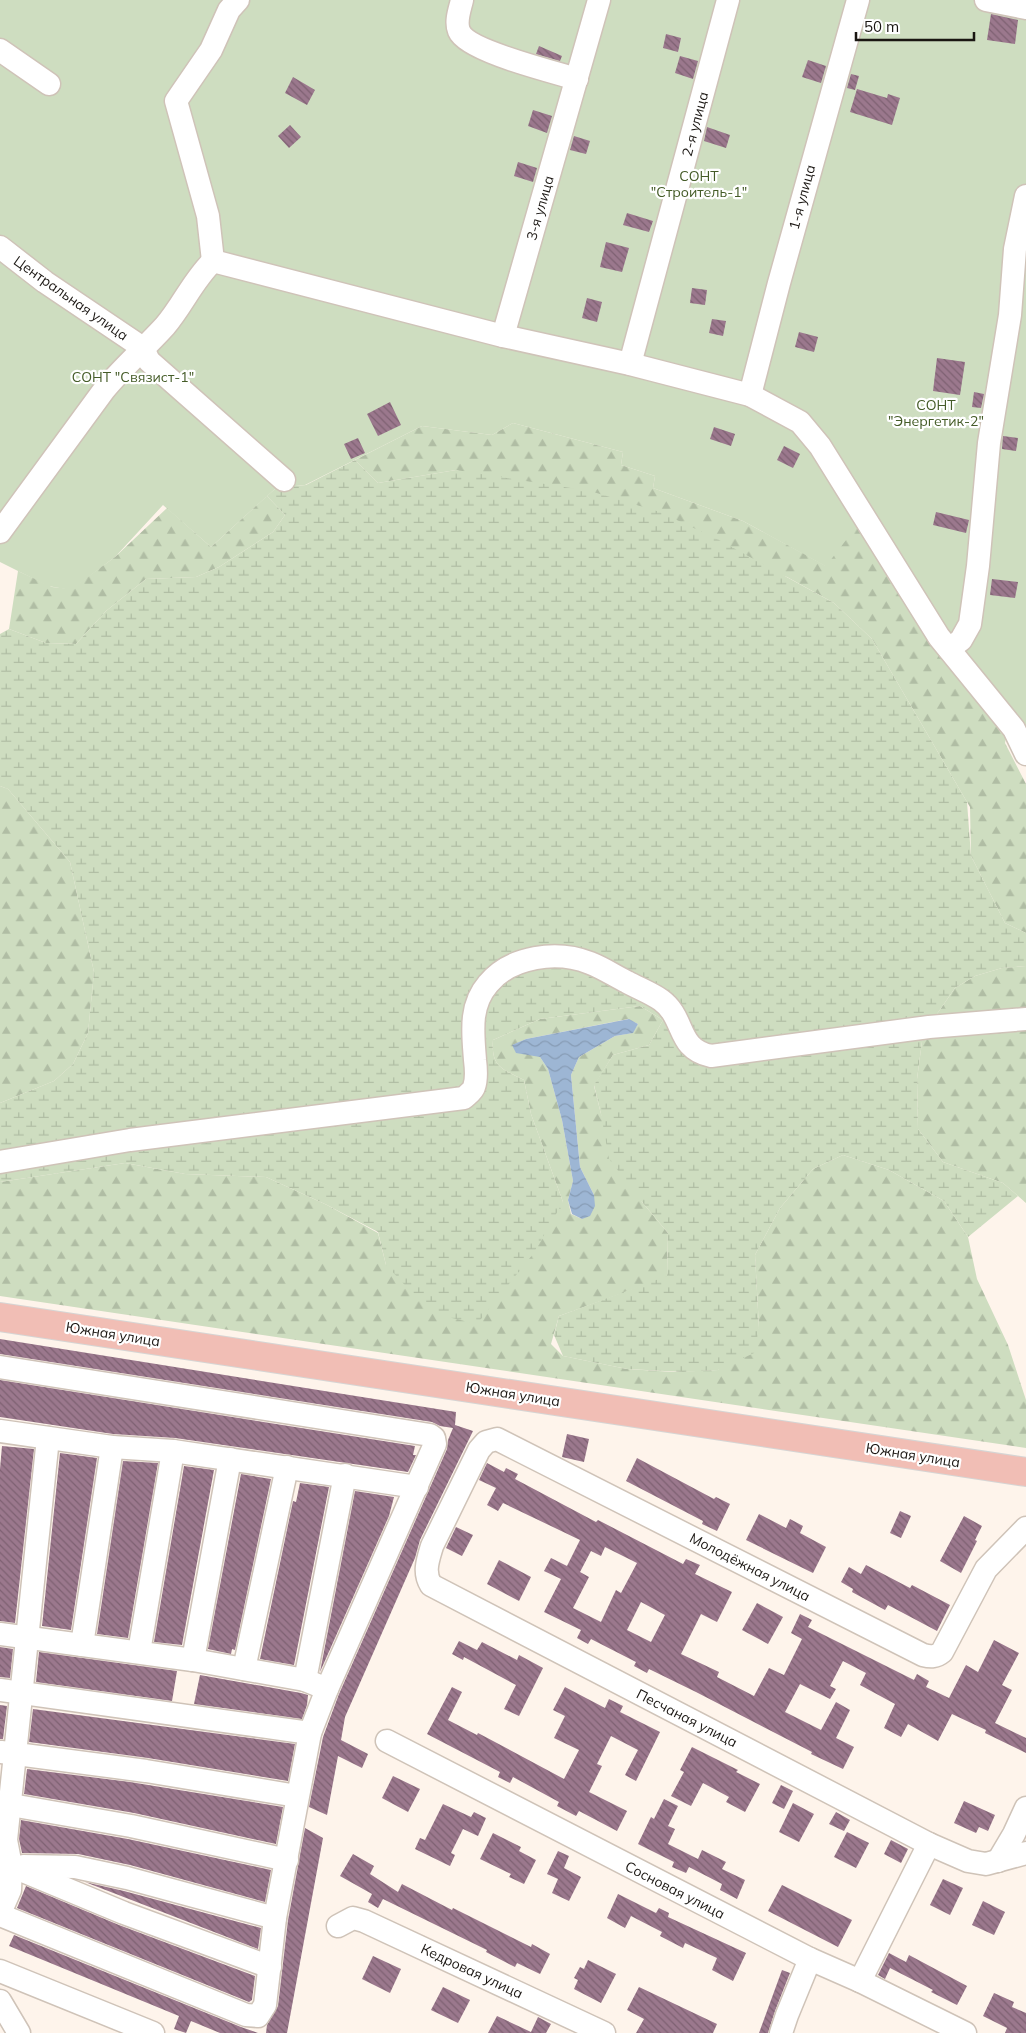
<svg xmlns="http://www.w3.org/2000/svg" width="1026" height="2033" font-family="Mulish,sans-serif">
	<defs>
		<pattern id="forest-firs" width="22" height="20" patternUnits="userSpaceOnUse" patternTransform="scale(1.25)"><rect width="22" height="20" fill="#ceddc0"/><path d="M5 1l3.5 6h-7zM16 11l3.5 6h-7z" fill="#b0bda4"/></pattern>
		<pattern id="wetland-marsh" width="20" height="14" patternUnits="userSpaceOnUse" patternTransform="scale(1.25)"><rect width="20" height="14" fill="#ceddc0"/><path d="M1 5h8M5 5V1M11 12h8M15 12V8" fill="none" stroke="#b0bda4"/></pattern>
		<pattern id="water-waves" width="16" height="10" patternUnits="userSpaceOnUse" patternTransform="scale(1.25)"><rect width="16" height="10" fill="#9db6d4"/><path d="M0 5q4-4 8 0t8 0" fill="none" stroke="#879cb5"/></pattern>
		<pattern id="building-back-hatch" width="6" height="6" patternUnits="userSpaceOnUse" patternTransform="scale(1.25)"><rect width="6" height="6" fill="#9b788d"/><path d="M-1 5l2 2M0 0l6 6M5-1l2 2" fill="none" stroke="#7e6172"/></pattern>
	</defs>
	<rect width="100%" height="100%" fill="#fef4eb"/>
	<polygon fill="#ceddc0" points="0,0 1026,0 1026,737 860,523 827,567 743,521 653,488 655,476 621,465 623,452 513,423 492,435 422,426 305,485 276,488 211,547 163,505 115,557 71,590 48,586 0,562"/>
	<g fill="url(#forest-firs)" fill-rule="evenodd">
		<polygon points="513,423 623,452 621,465 655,476 653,488 743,521 826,566 860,522 1007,732 1005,743 1026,784 1026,933 1005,923 971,856 970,807 967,802 872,639 834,603 787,577 456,470 378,483 355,460 422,426 492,435"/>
		<polygon points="267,496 285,515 273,532 219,567 196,577 146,579 106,611 76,644 46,643 9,629 18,571 52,587 71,589 115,557 167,508 211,547"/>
		<polygon points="0,786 8,789 70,862 94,972 88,1033 73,1064 54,1081 0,1103"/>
		<polygon points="1026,966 1026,1203 1003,1183 943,1162 918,1129 917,1079 923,1034 955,988 975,976 1002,968"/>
		<path d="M640 1006 663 1020 649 1045 613 1055 594 1086 601 1114 642 1202 668 1233 667 1277 559 1316 551 1344 563 1356 627 1369 674 1372 718 1370 759 1328 755 1255 780 1208 813 1169 843 1155 889 1170 944 1201 968 1237 977 1279 1008 1345 1026 1400V1448L0 1296V1182L125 1163 185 1174 266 1177 327 1205 378 1233 386 1265 563 1202 531 1114 524 1080C502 1069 491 1067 493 1040L540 1019ZM628 1019 638 1024 632 1033 615 1036 579 1057 571 1075 580 1167 594 1195 582 1219 571 1214 568 1200 573 1181 562 1120 548 1069 540 1057 513 1045 526 1039Z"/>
	</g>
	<path fill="url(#wetland-marsh)" d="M355 460 378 483 456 470 590 491 660 512 719 540 834 603 872 639 967 802 971 856 1005 923 1026 933V966L1002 968 975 976 955 988 923 1034 917 1079 918 1129 943 1162 1003 1183 1018 1196 968 1237 944 1201 889 1170 843 1155 813 1169 780 1208 755 1255 759 1328 754 1353 718 1370 683 1372 627 1369 563 1356 554 1335 559 1316 667 1276 668 1233 642 1202 609 1159 601 1114 594 1085 613 1055 649 1045 663 1020 640 1006 540 1019 493 1040C491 1067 502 1069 524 1080L531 1114 563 1202 533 1254 477 1324 431 1313 386 1265 378 1232 327 1205 266 1177 185 1174 125 1163 0 1182V1103L54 1081 73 1064 88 1033 94 972 70 862 8 789 0 786V634L9 629 46 643 76 644 106 611 146 579 196 577 219 567 273 532 285 515 267 496 276 488 306 485Z"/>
	<polygon fill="url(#water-waves)" points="629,1019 638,1024 633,1033 615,1036 579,1057 571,1075 580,1167 594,1195 595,1206 590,1216 582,1219 572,1214 568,1200 573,1181 562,1120 548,1069 540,1057 516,1053 512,1045 526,1039"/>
	<g fill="url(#building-back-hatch)" fill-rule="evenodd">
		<polygon points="991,14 1018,20 1015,44 987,40"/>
		<polygon points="666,34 681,38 678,52 663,48"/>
		<polygon points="539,46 562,56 560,61 536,54"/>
		<polygon points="680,56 698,61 693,79 675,73"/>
		<polygon points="808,60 826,66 821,83 802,77"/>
		<polygon points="851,74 859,76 855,90 847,88"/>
		<polygon points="293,77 315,90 307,105 285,93"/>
		<polygon points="857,89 887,98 888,94 900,98 892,125 850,112"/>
		<polygon points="533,110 552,116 547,133 528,126"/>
		<polygon points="290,125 301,137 289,148 278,136"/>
		<polygon points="707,127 730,135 726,148 704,141"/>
		<polygon points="574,136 590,141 586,154 570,150"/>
		<polygon points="518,162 537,168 533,182 514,176"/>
		<polygon points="627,213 653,221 649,232 623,225"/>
		<polygon points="606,242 629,248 622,272 600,267"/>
		<polygon points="692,288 707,290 705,305 690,303"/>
		<polygon points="587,298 602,302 597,322 582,318"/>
		<polygon points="712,319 726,321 723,336 709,333"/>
		<polygon points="799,332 818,337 814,352 795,347"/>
		<polygon points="937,358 965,362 960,395 933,391"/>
		<polygon points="974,392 984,394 981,408 972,407"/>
		<polygon points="390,402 401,425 378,436 367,414"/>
		<polygon points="714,427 735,434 731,446 710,439"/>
		<polygon points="1003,436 1018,438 1016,451 1002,449"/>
		<polygon points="358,438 365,453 351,459 344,444"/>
		<polygon points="784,446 800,454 793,468 777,460"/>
		<polygon points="936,512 969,520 966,533 933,525"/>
		<polygon points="992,579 1018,582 1015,598 990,595"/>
		<polygon points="0,1339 456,1412 455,1425 473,1431 420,1540 415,1558 345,1717 341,1740 368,1754 362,1768 338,1756 327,1815 309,1807 323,1737 339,1694 447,1449 448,1440 453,1428 440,1426 432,1422 0,1354"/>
		<polygon points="0,1380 415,1446 413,1455 416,1455 408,1472 175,1438 113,1434 0,1417"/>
		<polygon points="567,1434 589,1439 584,1462 562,1457"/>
		<polygon points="2,1446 34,1449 15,1623 0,1621 0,1469"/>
		<polygon points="60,1453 97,1458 71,1630 42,1626"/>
		<polygon points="637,1458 714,1499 716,1497 730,1504 717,1531 702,1524 703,1521 626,1481"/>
		<polygon points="123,1461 158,1463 128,1638 97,1634"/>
		<path d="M487 1463 504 1472 506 1468 518 1474 515 1479 596 1522 598 1520 683 1564 686 1559 700 1565 695 1574 732 1592 717 1622 701 1614 681 1654 719 1672 717 1677 754 1696 769 1668 784 1675 802 1639 791 1633 800 1614 812 1620 808 1627 914 1680 917 1674 929 1681 926 1687 949 1698 966 1665 978 1672 994 1640 1019 1653 1002 1685 1012 1690 995 1723 1026 1738V1753L985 1733 986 1730 952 1714 938 1741 908 1724 901 1737 884 1728 895 1704 860 1685 866 1673 843 1661 830 1686 836 1689 830 1699 800 1684 785 1712 821 1730 836 1702 850 1710 836 1738 854 1747 843 1769 811 1754 812 1752 696 1692 649 1669 647 1673 634 1666 636 1662 591 1639 588 1644 577 1638 581 1630 544 1612 561 1579 544 1571 551 1558 567 1566 580 1540 503 1503 498 1511 487 1505 496 1488 479 1480ZM605 1547 637 1563 621 1593 616 1590 601 1622 573 1608 589 1577 580 1572 591 1551 601 1556ZM641 1602 665 1615 651 1642 627 1630Z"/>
		<polygon points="184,1466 214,1470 182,1645 154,1642"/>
		<polygon points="241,1474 271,1479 235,1650 232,1649 231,1654 208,1649"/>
		<polygon points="300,1483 329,1487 294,1665 260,1659 293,1501 296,1502"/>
		<polygon points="355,1491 394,1497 389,1516 320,1672"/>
		<polygon points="900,1511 911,1516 901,1538 890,1533"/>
		<polygon points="759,1514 786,1528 790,1519 803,1526 800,1533 826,1547 813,1573 746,1540"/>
		<polygon points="964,1516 982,1526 975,1540 977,1541 961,1573 940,1561"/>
		<polygon points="456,1527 473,1535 462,1556 446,1548"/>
		<polygon points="499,1560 531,1577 519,1601 487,1584"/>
		<polygon points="866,1565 910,1588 912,1585 950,1605 937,1631 888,1605 885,1610 852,1592 853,1589 841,1582 849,1567 861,1574"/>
		<polygon points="757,1603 783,1617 768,1644 742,1630"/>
		<polygon points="459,1641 477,1650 482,1642 517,1660 519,1655 543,1668 519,1716 504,1709 516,1685 464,1657 463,1660 452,1654"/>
		<polygon points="0,1647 13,1649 10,1678 0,1677"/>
		<polygon points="39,1652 177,1671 172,1701 36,1682"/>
		<polygon points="200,1675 301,1693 308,1695 307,1705 302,1719 194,1704"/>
		<polygon points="452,1687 462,1692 448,1720 477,1735 478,1733 564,1779 579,1750 554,1738 565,1716 553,1710 565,1687 605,1708 609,1699 623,1706 620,1712 660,1732 636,1781 625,1775 638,1750 611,1736 597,1764 602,1766 589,1792 627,1811 617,1831 579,1811 576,1816 557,1806 559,1802 513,1777 510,1783 498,1777 500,1772 427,1734"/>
		<polygon points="0,1705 7,1706 3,1739 0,1739"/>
		<polygon points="33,1709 295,1744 288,1781 148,1758 29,1742"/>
		<polygon points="692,1747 738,1770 736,1772 760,1784 745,1812 726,1802 729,1797 703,1783 691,1806 671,1796 684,1772 680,1770"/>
		<polygon points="27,1769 130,1782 283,1807 276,1844 134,1813 24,1794"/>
		<polygon points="393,1776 420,1789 408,1812 382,1798"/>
		<polygon points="781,1785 793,1791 784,1809 772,1803"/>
		<polygon points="664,1799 678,1806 668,1826 675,1829 668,1844 698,1859 702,1850 726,1862 722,1869 745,1880 737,1899 720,1890 722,1884 689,1867 686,1873 672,1867 674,1862 638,1844 651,1817 654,1819"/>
		<polygon points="964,1801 995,1815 988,1831 979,1827 976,1833 954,1823"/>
		<polygon points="793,1803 814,1814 799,1842 779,1832"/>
		<polygon points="443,1804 471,1817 474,1812 486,1818 478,1836 463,1829 451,1853 455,1855 450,1866 415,1849 420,1838 425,1840"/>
		<polygon points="836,1812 850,1820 844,1831 829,1824"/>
		<polygon points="21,1820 128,1839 271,1870 265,1902 130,1865 78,1854 22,1853 19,1839"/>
		<polygon points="305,1828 323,1838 287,2033 266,2033 267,2025 278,2006 288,1920"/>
		<polygon points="847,1832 869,1843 856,1868 834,1857"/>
		<polygon points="493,1833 521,1847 519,1851 536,1860 524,1884 509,1877 511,1874 480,1859"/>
		<polygon points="891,1840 908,1849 901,1863 884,1854"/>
		<polygon points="558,1851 569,1856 564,1868 581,1877 569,1901 552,1893 558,1879 547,1874"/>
		<polygon points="353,1854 374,1866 370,1874 398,1892 402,1884 452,1910 453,1908 531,1947 532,1944 550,1954 540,1974 517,1963 515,1967 486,1952 487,1950 383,1899 378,1908 368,1902 372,1894 340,1876"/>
		<polygon points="943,1879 963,1888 950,1915 930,1905"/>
		<polygon points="85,1882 124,1891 261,1928 258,1949"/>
		<polygon points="782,1885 852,1920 838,1947 768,1911"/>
		<polygon points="26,1886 119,1925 255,1976 252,2000 249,2002 17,1908"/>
		<polygon points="618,1894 656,1913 659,1908 669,1913 668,1917 746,1953 733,1981 712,1970 717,1958 685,1943 683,1948 660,1936 662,1932 631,1916 625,1928 607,1918"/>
		<polygon points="983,1901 1005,1912 994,1935 972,1925"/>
		<polygon points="14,1935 241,2027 258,2033 220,2033 191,2021 186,2033 174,2029 179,2016 9,1946"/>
		<polygon points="889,1953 906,1962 909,1955 967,1986 957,2005 931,1992 933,1990 890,1968 885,1979 878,1975"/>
		<polygon points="373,1956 401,1969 390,1993 362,1979"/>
		<polygon points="588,1960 616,1974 601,2003 574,1989 578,1980 574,1978 580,1967 584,1969"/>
		<polygon points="782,1970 790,1973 775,2011 768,2033 759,2033"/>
		<polygon points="443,1987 470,2000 458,2023 431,2010"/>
		<polygon points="639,1987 717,2024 713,2033 636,2033 644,2019 627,2010"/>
		<polygon points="994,1993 1014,2002 1012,2007 1026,2013 1026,2033 1005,2033 1007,2028 983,2016"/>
		<polygon points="497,2016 531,2032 538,2017 551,2024 546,2033 488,2033"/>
	</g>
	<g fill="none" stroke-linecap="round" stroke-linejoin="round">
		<g stroke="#cfc3b8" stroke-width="25">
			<g id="minor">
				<path d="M462 0C460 9 455 21 459 31 467 51 554 72 577 79"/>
				<polyline points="986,0 1026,8"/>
				<polyline points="0,50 49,84"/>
				<polyline points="0,247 45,282 143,348"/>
				<polyline points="213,261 208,216 176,101 211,50 229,10 238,0"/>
				<polyline points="503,336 599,0"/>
				<polyline points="143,348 149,361 284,480"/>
				<polyline points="630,364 728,0"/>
				<polyline points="750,395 779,283 858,0"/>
				<path d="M0 532 104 390C123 367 145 348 165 326 183 305 193 280 213 261L503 336 630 364 750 395 800 422 820 446 939 637 1014 729 1026 754"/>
				<polyline points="949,649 961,640 970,624 978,566 989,443 1010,315 1015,249 1026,196"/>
				<path d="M0 1162 130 1140 464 1098C467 1095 473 1091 474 1087 477 1079 476 1068 475 1060 473 1033 469 1006 488 984 511 956 557 950 590 963 603 968 615 976 627 982 638 988 651 993 661 1000 686 1018 676 1049 711 1056L929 1027 1026 1019"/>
				<polyline points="0,1367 430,1435 434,1438 435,1444 327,1689 310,1733 275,1918 265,2005 258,2016 246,2015 0,1915"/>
				<polyline points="0,1431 112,1447 173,1451 417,1487"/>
				<path d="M1026 1528 986 1569 942 1652C936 1657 931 1657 923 1655L497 1439 486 1442 479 1450 432 1546C428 1560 423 1572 431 1585L929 1844 968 1861 986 1864 1026 1853"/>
				<polyline points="0,1634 193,1660 305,1680 327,1689"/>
				<polyline points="82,1645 112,1447"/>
				<polyline points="139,1652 173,1451"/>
				<polyline points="193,1660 230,1459"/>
				<polyline points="244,1669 287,1467"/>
				<polyline points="305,1680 345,1475"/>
				<polyline points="0,1690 310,1733"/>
				<polyline points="387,1741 810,1959 860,1981 965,2033"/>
				<polyline points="1,1752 146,1771 297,1796"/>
				<polyline points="0,1803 131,1826 287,1860"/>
				<polyline points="998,1861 1014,1834 1026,1808"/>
				<polyline points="0,1864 11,1866 124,1913 270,1967"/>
				<polyline points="23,1866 75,1867 127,1878 275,1918"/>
				<polyline points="0,1913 10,1890 11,1866 6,1840 48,1438"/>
				<polyline points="338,1926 353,1918 364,1921 604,2033"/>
				<polyline points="0,1971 153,2033"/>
				<polyline points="860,1981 929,1844"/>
				<polyline points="0,2001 19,2033"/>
				<polyline points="781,2033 787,2015 810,1959"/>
			</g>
		</g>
		<g stroke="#d6d5d4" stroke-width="30">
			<polyline id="major" points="0,1317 1026,1472"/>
		</g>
		<use href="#minor" stroke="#fff" stroke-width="22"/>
		<use href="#major" stroke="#f1beb5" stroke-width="28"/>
	</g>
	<g text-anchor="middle" stroke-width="4.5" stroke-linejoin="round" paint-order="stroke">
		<g font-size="14" fill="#1a1612" stroke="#fff">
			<text transform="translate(695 124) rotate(-75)" y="5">2-я улица</text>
			<text transform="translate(802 197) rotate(-75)" y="5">1-я улица</text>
			<text transform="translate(540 208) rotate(-74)" y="5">3-я улица</text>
			<text transform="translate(71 298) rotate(35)" y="5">Центральная улица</text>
			<text transform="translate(113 1334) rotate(9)" y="5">Южная улица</text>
			<text transform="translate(513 1394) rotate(9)" y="5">Южная улица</text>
			<text transform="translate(913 1455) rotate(9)" y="5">Южная улица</text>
			<text transform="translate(750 1567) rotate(27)" y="5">Молодёжная улица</text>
			<text transform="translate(687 1718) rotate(27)" y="5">Песчаная улица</text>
			<text transform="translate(675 1890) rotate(27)" y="5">Сосновая улица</text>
			<text transform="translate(472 1971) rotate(25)" y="5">Кедровая улица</text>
		</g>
		<g font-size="14" fill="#455c28" stroke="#fff">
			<text x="699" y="181">СОНТ<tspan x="699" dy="16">"Строитель-1"</tspan></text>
			<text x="133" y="382">СОНТ "Связист-1"</text>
			<text x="936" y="410">СОНТ<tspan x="936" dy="16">"Энергетик-2"</tspan></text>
		</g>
	</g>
	<path d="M856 32v8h118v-8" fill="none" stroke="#1a1612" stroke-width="2.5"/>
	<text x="864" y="32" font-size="15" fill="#1a1612" stroke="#ffffff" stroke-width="4" paint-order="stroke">50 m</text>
</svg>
